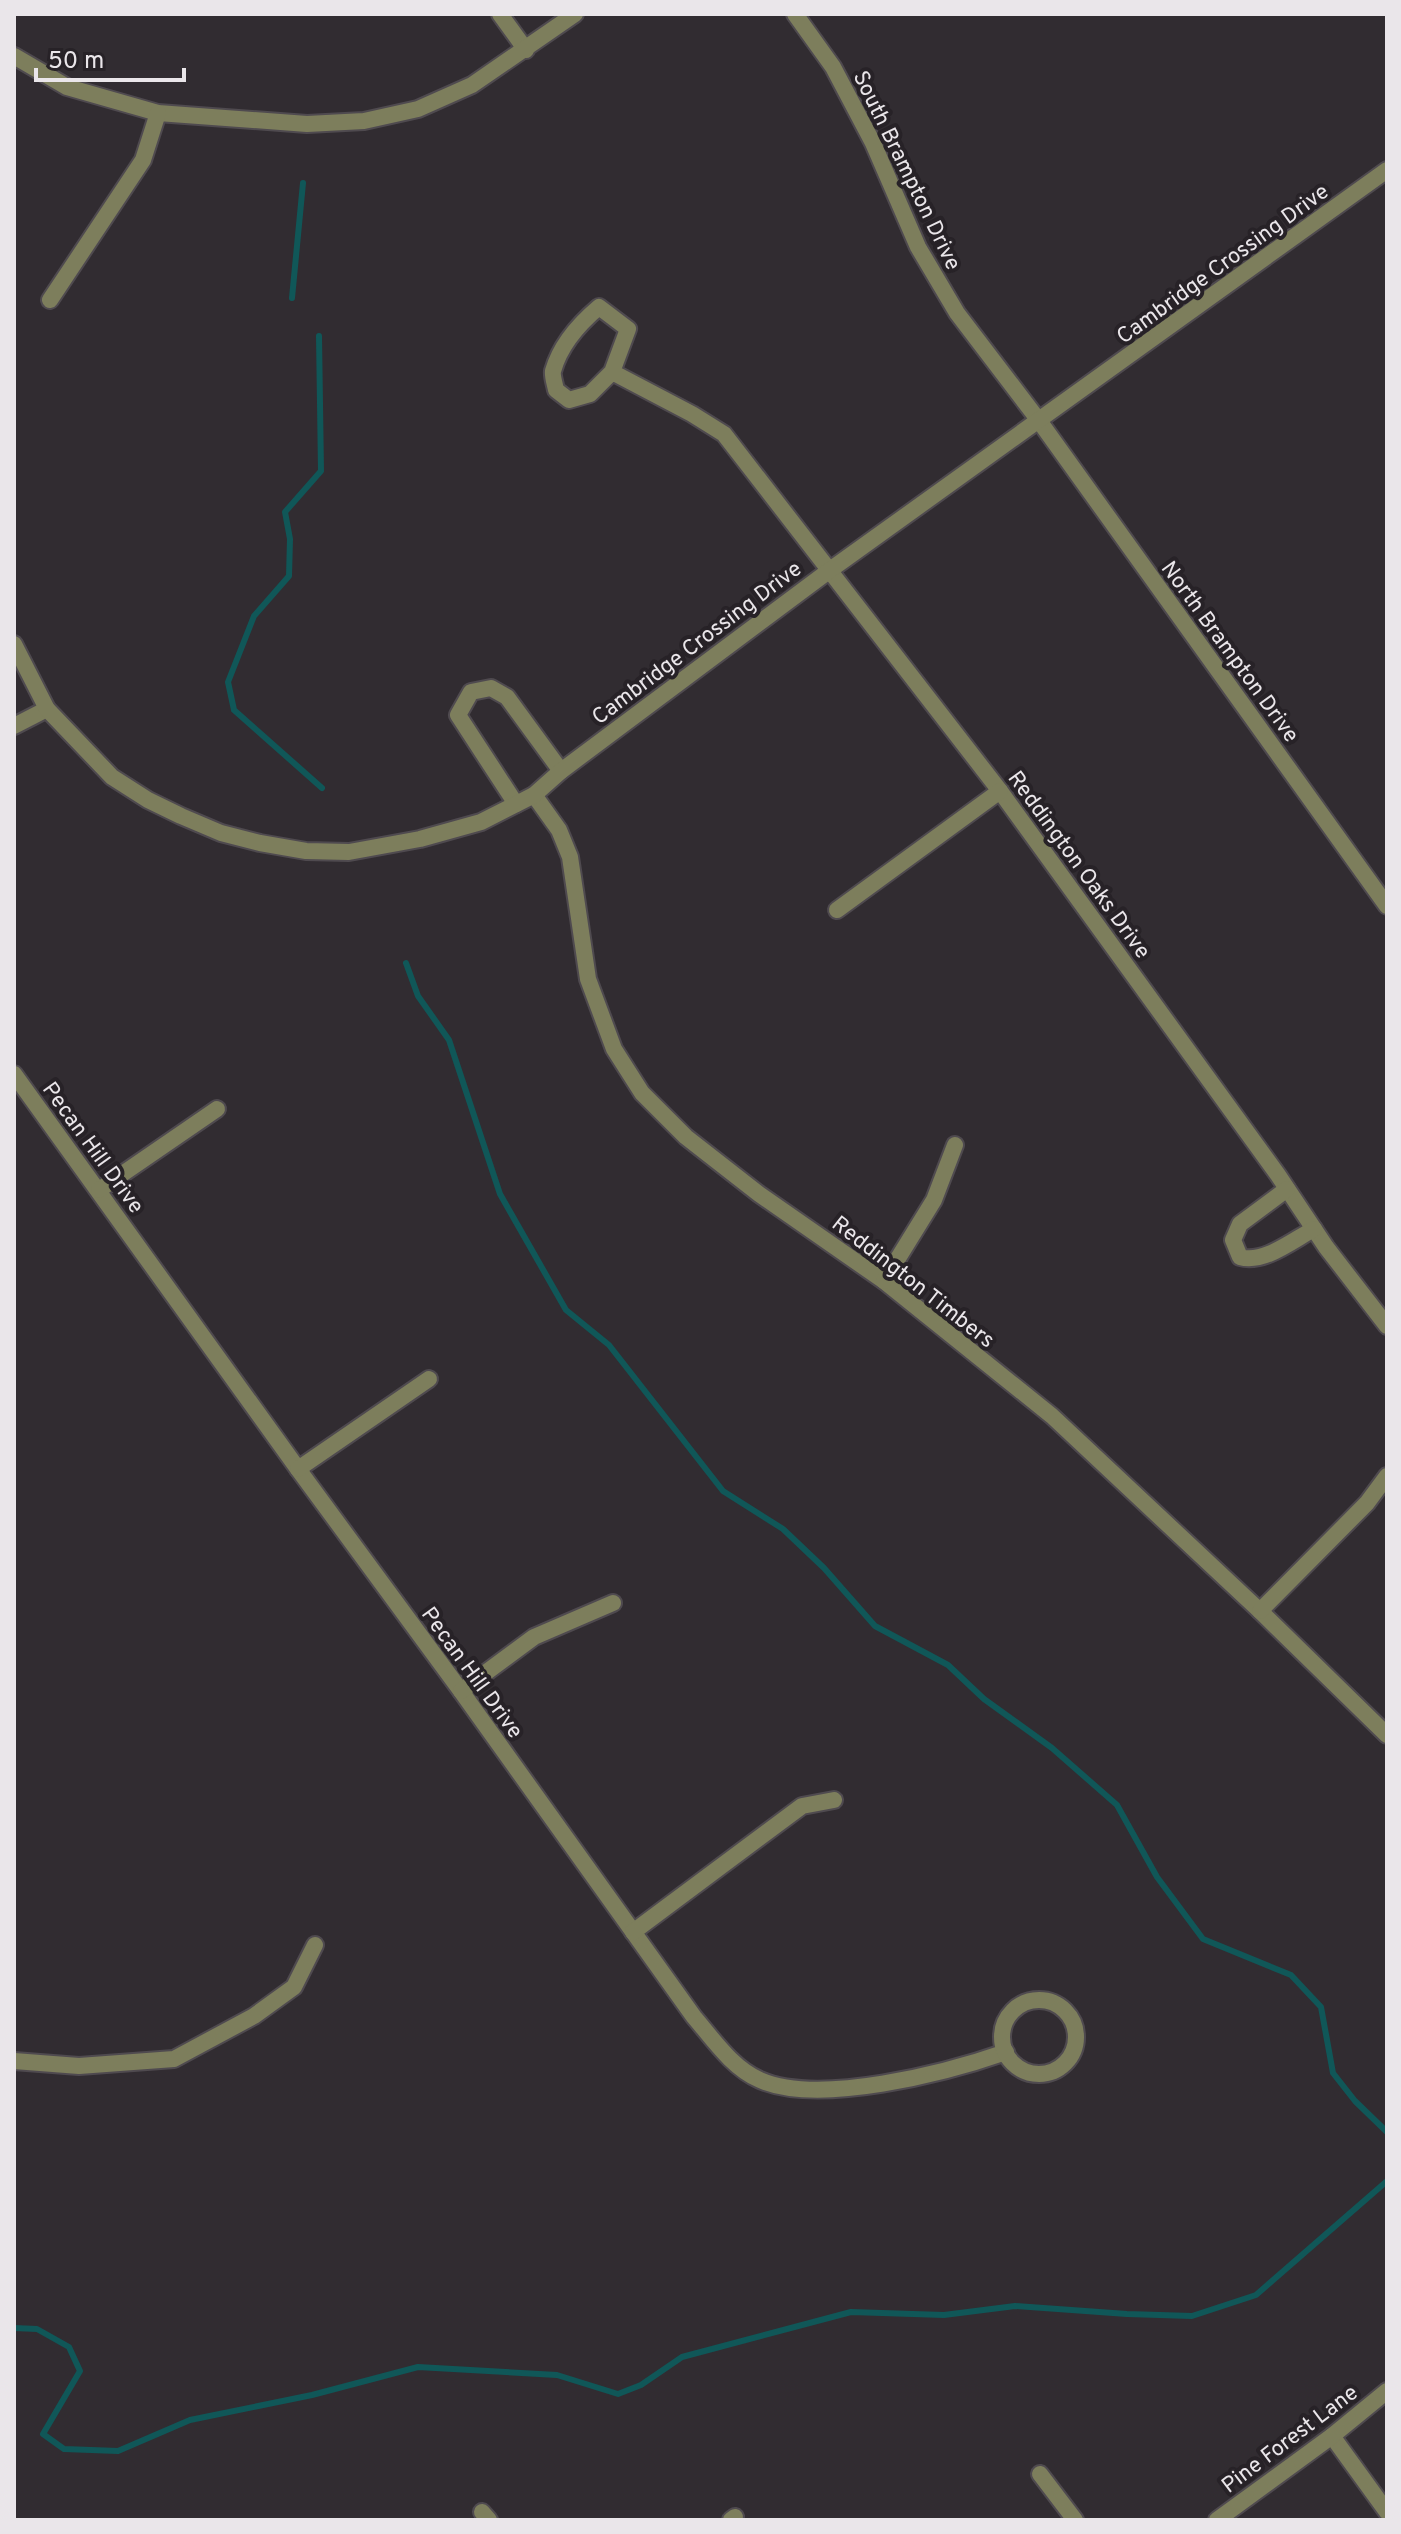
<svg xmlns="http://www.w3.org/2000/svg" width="1401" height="2534" font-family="Overpass,sans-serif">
	<rect width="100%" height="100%" fill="#312c31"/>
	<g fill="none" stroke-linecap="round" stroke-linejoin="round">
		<g stroke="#105758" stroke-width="6">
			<polyline points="292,298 303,183"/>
			<polyline points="319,336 321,471 285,512 290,539 289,576 254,616 228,682 234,710 322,788"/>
			<polyline points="406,963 418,996 449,1040 500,1194 566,1310 609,1345 723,1491 783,1529 824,1568 875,1626 948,1665 984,1699 1052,1748 1117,1805 1157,1877 1203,1939 1291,1975 1321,2007 1333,2073 1355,2101 1387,2132"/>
			<polyline points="14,2328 37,2329 69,2347 80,2371 43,2434 64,2449 118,2451 190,2420 312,2395 418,2367 557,2375 618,2394 641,2385 682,2357 851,2312 944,2315 1015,2306 1127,2314 1192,2316 1256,2295 1387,2181"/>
		</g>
		<g stroke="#4f4a4f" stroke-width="20">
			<g id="minor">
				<polyline points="500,14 526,50"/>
				<polyline points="795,14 833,67 873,143 918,247 957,313 1040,422 1387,906"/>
				<polyline points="14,56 67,87 158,113 307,124 364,121 418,109 472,85 575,14"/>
				<polyline points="50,300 143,160 158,113"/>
				<path d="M612 372 628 329 599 307C580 323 560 346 553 371 552 376 555 384 556 390L569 400 590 394 612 372 692 414 724 434 1000 791 1278 1175 1326 1247 1387 1326"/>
				<polyline points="14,726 47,709"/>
				<polyline points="534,795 559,830 570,857 588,979 614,1049 642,1093 686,1137 759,1194 884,1281 1052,1416 1260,1611 1387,1735"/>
				<polyline points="516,804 458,715 471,692 491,688 507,697 561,771"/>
				<polyline points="837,910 1000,791"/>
				<path d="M14 1074 298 1469 461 1691 694 2017C713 2039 732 2068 760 2080 819 2106 946 2073 1006 2052"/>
				<path d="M1287 1189 1240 1224 1233 1240 1240 1257C1264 1264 1293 1240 1314 1229"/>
				<polyline points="99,1190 217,1109"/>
				<polyline points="884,1281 934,1200 955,1145"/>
				<polyline points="298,1469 429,1379"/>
				<polyline points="1260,1611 1367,1503 1387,1476"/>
				<polyline points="461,1691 534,1637 613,1603"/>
				<polyline points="633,1932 802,1806 834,1800"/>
				<circle cx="1039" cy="2037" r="37"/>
				<polyline points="14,2061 79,2066 174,2059 254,2016 294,1987 315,1945"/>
				<polyline points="1332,2436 1387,2512"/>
				<polyline points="1040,2474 1075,2520"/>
				<polyline points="482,2512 489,2520"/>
				<polyline points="731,2520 735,2517"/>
				<polyline points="1217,2520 1332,2436 1387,2391"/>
			</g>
		</g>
		<g stroke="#4f4a4f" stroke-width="20">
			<polyline id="tertiary" points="14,644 47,709 112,777 148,800 181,816 221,833 260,843 306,851 349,852 420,839 481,822 534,795 561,771 830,570 1387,170"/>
		</g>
		<use href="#minor" stroke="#7d7e5c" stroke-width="16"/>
		<use href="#tertiary" stroke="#7d7e5c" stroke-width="16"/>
	</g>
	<g text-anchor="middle" stroke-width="8" stroke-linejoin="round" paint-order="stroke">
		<g font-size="22" fill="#eae6ea" stroke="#272227">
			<text transform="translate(908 170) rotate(64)" y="8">South Brampton Drive</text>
			<text transform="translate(1222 263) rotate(-36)" y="8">Cambridge Crossing Drive</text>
			<text transform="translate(696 642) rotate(-37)" y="8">Cambridge Crossing Drive</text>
			<text transform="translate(1231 651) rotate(54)" y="8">North Brampton Drive</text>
			<text transform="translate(1080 864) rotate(54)" y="8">Reddington Oaks Drive</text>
			<text transform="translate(94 1147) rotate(54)" y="8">Pecan Hill Drive</text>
			<text transform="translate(914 1281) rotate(38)" y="8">Reddington Timbers</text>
			<text transform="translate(473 1672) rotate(54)" y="8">Pecan Hill Drive</text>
			<text transform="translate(1289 2438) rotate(-37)" y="8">Pine Forest Lane</text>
		</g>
	</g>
	<rect width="1401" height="2534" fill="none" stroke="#eae6ea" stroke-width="32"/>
	<path d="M36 68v12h148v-12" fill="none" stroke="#eae6ea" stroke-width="4"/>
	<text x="48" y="68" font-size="24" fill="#eae6ea" stroke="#272227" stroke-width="6" paint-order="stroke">50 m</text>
</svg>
